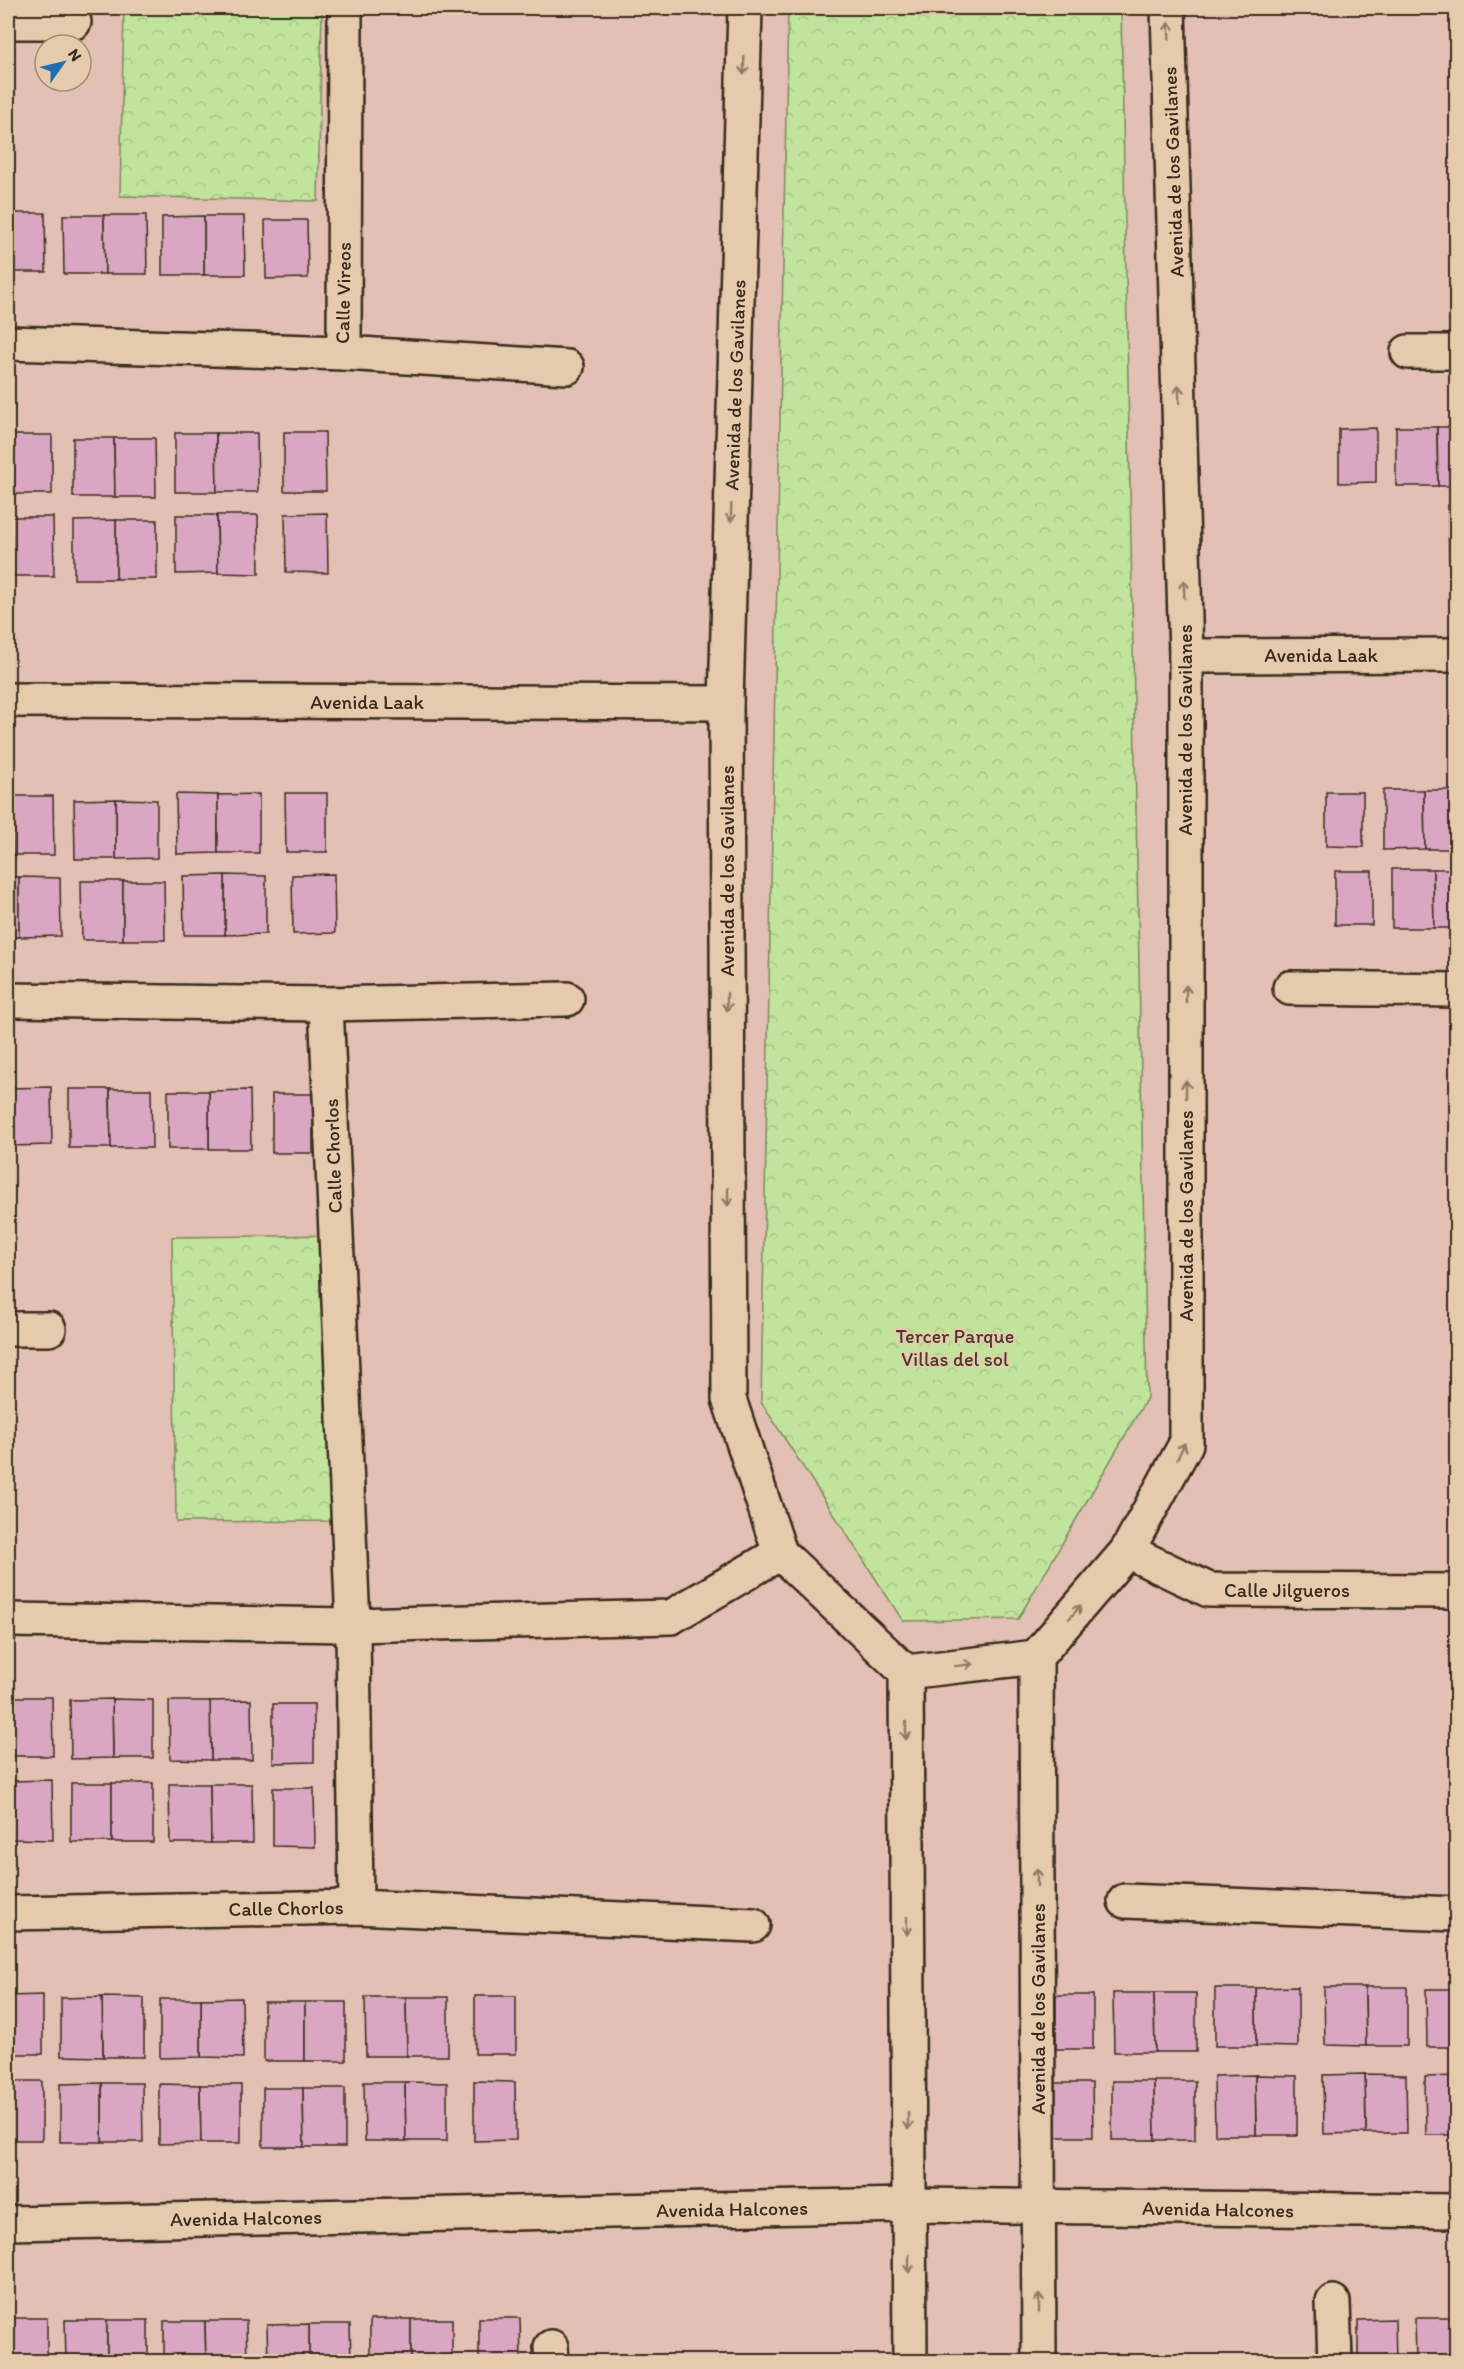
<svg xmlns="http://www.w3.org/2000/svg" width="1464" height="2369" font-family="Itim,sans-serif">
	<defs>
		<pattern id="park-crowns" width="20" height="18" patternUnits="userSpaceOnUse" patternTransform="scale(1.5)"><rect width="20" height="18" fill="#c1e49d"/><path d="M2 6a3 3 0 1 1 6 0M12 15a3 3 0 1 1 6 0" fill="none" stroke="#a7c487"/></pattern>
	</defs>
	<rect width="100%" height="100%" fill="#e2c0b3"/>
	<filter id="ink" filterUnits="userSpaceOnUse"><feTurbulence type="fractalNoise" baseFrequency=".0167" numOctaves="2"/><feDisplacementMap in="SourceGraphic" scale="12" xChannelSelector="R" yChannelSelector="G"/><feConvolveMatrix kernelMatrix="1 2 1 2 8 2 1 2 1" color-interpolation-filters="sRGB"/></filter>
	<g filter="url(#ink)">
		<g fill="url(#park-crowns)" stroke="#7e875e" stroke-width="1.5">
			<polygon points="124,8 322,8 318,201 120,196"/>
			<polygon points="788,8 1121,8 1147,1398 1018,1619 903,1621 761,1402"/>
			<polygon points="349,1235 354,1521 176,1522 172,1237"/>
		</g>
		<g fill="#daa7c3" stroke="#3b2a1e" stroke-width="1.5">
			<polygon points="8,213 45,213 46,272 8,272"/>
			<polygon points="63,215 104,215 105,274 64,274"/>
			<polygon points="104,215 146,215 147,274 105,274"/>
			<polygon points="204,216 244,216 245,275 204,275"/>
			<polygon points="204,216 204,275 162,275 162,217"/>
			<polygon points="265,220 307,220 308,278 266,279"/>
			<polygon points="1396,427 1437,427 1438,486 1396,486"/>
			<polygon points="1437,427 1456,427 1456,486 1438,486"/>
			<polygon points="1376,428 1376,482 1339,483 1339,429"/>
			<polygon points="284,432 325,432 326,491 284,491"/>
			<polygon points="175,433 216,433 217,492 175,492"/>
			<polygon points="216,433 257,433 258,492 217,492"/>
			<polygon points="8,435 10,435 11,494 8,494"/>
			<polygon points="10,435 52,435 52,494 11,494"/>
			<polygon points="73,438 114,438 115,497 73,497"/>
			<polygon points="114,438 155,438 156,497 115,497"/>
			<polygon points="1448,505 1456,505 1456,559 1449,559"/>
			<polygon points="327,513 328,573 286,572 285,514"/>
			<polygon points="176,515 217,515 218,573 176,574"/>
			<polygon points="217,515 258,515 259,574 218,573"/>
			<polygon points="8,517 12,517 13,576 8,576"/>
			<polygon points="12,517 53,517 54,576 13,576"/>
			<rect x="116" y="520" width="41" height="59"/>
			<polygon points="116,520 116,579 74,579 74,521"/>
			<polygon points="1383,790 1424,790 1425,849 1383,850"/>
			<polygon points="1424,790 1456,790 1456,849 1425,849"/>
			<polygon points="1326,792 1363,792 1363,847 1326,846"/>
			<polygon points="285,793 327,793 327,852 286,852"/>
			<polygon points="176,794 218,795 218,853 177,854"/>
			<polygon points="259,794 259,853 218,853 218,795"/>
			<polygon points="8,796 12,796 13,855 8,855"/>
			<polygon points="12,796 53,796 54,855 13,855"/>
			<polygon points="116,799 157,800 157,858 116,859"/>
			<polygon points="116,799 116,859 75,859 74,800"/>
			<polygon points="1392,869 1433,869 1434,928 1392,928"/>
			<polygon points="1433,869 1456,869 1456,928 1434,928"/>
			<rect x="1335" y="871" width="37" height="54"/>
			<polygon points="334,874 335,933 293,934 292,875"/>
			<polygon points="225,875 266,876 266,934 225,935"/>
			<polygon points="225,875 225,935 184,935 183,876"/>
			<rect x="8" y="877" width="11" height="60"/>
			<polygon points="19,877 60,878 61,936 19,937"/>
			<polygon points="81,881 123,881 123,940 82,940"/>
			<polygon points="123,881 164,881 165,940 123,940"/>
			<polygon points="51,1087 52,1145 10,1146 9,1088"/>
			<polygon points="8,1088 9,1088 10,1146 8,1146"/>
			<polygon points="69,1089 110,1089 111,1148 69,1148"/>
			<polygon points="110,1089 151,1089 152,1148 111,1148"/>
			<polygon points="250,1090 251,1149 209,1149 209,1091"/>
			<rect x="168" y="1091" width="41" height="58"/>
			<rect x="272" y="1094" width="41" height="59"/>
			<rect x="8" y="1697" width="3" height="59"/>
			<polygon points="11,1697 52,1697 53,1756 11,1756"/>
			<polygon points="112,1699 153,1700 153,1758 113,1758"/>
			<polygon points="112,1699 113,1758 71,1759 70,1700"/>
			<polygon points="251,1700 252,1760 211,1760 210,1701"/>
			<polygon points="169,1701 210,1701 211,1760 170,1759"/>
			<polygon points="273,1704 314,1704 314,1762 273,1763"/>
			<polygon points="52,1780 53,1840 11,1839 11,1781"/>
			<rect x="8" y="1781" width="3" height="58"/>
			<rect x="71" y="1783" width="41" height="59"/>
			<rect x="112" y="1783" width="41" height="59"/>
			<polygon points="169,1784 210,1784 211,1843 170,1843"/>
			<polygon points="210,1784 252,1784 253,1843 211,1843"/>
			<polygon points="273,1788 314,1788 315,1847 273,1846"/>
			<polygon points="1298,1987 1298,2047 1256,2046 1256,1988"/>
			<polygon points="1324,1987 1365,1987 1366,2046 1325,2045"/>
			<polygon points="1365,1987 1407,1987 1407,2046 1366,2046"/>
			<rect x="1215" y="1988" width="41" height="58"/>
			<polygon points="1426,1989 1456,1989 1456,2047 1427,2047"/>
			<polygon points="1113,1993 1154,1993 1155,2052 1114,2052"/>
			<polygon points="1154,1993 1196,1993 1196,2052 1155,2052"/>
			<polygon points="43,1995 43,2054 8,2054 8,1996"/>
			<rect x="1056" y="1995" width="37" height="54"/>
			<rect x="475" y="1996" width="41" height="58"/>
			<polygon points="102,1997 144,1998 144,2057 103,2057"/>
			<polygon points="102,1997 103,2057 61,2056 61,1998"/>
			<polygon points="365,1997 406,1997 407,2056 366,2056"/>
			<polygon points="406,1997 448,1997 448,2056 407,2056"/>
			<polygon points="242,1998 243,2058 201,2057 201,1999"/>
			<polygon points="160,1999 201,1999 201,2057 160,2058"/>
			<rect x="264" y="2002" width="41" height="59"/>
			<rect x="305" y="2002" width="41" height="59"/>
			<polygon points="1365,2074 1406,2075 1407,2133 1366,2133"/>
			<polygon points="1365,2074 1366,2133 1324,2134 1323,2075"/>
			<polygon points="1255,2075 1297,2076 1297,2135 1256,2135"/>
			<polygon points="1255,2075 1256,2135 1215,2135 1214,2076"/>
			<polygon points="1456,2076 1456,2135 1426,2135 1425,2077"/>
			<rect x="8" y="2081" width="34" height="59"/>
			<polygon points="474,2081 515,2082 516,2140 474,2141"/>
			<polygon points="1112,2081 1154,2081 1155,2140 1112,2140"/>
			<polygon points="1154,2081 1195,2081 1195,2140 1155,2140"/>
			<polygon points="364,2082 405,2082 406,2141 365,2141"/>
			<polygon points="405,2082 447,2083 447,2141 406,2141"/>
			<polygon points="102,2083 142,2083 143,2142 102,2142"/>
			<polygon points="102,2083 102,2142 60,2142 60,2084"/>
			<polygon points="1055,2083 1092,2083 1093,2137 1055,2137"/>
			<polygon points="159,2084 200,2085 201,2143 159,2144"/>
			<polygon points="200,2085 241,2085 241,2143 201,2143"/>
			<polygon points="263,2088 303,2088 304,2147 263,2147"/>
			<polygon points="303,2088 345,2088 345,2147 304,2147"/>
			<rect x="8" y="2318" width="39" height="44"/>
			<polygon points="479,2318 520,2318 521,2362 479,2362"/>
			<polygon points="1415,2318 1456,2318 1456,2362 1416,2362"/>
			<rect x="370" y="2319" width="41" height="43"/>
			<rect x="411" y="2319" width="41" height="43"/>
			<polygon points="1395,2319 1396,2362 1358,2362 1358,2320"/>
			<polygon points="65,2320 107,2320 107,2362 66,2362"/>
			<rect x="107" y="2320" width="41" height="42"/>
			<polygon points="164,2321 205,2321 206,2362 164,2362"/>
			<polygon points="205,2321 246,2321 247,2362 206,2362"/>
			<polygon points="309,2324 350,2324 351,2362 309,2362"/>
			<polygon points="309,2324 309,2362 268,2362 267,2325"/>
		</g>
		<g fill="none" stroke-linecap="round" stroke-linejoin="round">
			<g stroke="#3b2a1e" stroke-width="38">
				<g id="street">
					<polyline points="8,22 74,22"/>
					<polyline points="8,343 344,353 567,367"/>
					<polyline points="1408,352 1456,352"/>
					<polyline points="344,353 345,8"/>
					<polyline points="1186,656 1456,655"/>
					<polyline points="1290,988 1456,990"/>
					<polyline points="8,1000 326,1004 567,999"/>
					<polyline points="326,1004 353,1625 356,1907"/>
					<polyline points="8,1329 49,1329"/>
					<polyline points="1127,1551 1209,1590 1456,1591"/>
					<polyline points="8,1620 353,1625 671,1617 780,1553"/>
					<polyline points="1125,1901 1456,1914"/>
					<polyline points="8,1913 356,1907 753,1925"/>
					<polyline points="1333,2302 1335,2362"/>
					<polyline points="551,2347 552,2362"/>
				</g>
			</g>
			<g stroke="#3b2a1e" stroke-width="38">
				<g id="secondary">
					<polyline points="745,8 726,703 729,1399 780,1553 906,1672 910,2362"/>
					<polyline points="8,700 726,703"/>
					<polyline points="906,1672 1036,1657"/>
					<polyline points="8,2223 909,2205 1456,2211"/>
					<polyline points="1039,2362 1036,1657 1127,1551 1186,1444 1186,656 1168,8"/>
				</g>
			</g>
			<use href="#street" stroke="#e5cbac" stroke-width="33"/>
			<use href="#secondary" stroke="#e5cbac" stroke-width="33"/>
		</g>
		<defs><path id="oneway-shaft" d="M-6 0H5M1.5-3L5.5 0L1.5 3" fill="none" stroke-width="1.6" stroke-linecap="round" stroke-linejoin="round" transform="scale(1.5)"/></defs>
		<g stroke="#907a65">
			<use href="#oneway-shaft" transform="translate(1169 31) rotate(-92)"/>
			<use href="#oneway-shaft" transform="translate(744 66) rotate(92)"/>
			<use href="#oneway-shaft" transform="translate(1179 394) rotate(-92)"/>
			<use href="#oneway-shaft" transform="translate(731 513) rotate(92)"/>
			<use href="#oneway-shaft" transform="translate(1184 589) rotate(-92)"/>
			<use href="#oneway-shaft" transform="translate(1186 994) rotate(-90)"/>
			<use href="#oneway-shaft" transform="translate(727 1002) rotate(90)"/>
			<use href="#oneway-shaft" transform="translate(1186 1089) rotate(-90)"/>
			<use href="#oneway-shaft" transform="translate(728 1197) rotate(90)"/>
			<use href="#oneway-shaft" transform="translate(1181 1451) rotate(-65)"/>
			<use href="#oneway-shaft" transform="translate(1075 1612) rotate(-49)"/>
			<use href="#oneway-shaft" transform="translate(964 1665) rotate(-7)"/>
			<use href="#oneway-shaft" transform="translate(906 1731) rotate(90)"/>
			<use href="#oneway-shaft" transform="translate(1037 1877) rotate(-90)"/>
			<use href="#oneway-shaft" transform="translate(907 1926) rotate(90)"/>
			<use href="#oneway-shaft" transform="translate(908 2121) rotate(90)"/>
			<use href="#oneway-shaft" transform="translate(909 2264) rotate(90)"/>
			<use href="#oneway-shaft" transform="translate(1039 2303) rotate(-90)"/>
		</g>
	</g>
	<g text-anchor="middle" stroke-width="4.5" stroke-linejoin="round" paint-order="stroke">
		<g font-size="20" fill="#3b2a1e" stroke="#e5cbac">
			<text transform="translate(1173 172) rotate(-92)" y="7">Avenida de los Gavilanes</text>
			<text transform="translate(343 293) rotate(-89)" y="7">Calle Vireos</text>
			<text transform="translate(735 385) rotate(-88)" y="7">Avenida de los Gavilanes</text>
			<text x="1321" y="662">Avenida Laak</text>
			<text x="367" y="709">Avenida Laak</text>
			<text transform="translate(1185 730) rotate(-90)" y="7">Avenida de los Gavilanes</text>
			<text transform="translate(727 871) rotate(-90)" y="7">Avenida de los Gavilanes</text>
			<text transform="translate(333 1156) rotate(-92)" y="7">Calle Chorlos</text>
			<text transform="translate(1186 1216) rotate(-90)" y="7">Avenida de los Gavilanes</text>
			<text x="1287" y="1597">Calle Jilgueros</text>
			<text transform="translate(286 1908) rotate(-1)" y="7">Calle Chorlos</text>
			<text transform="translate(1038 2009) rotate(-90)" y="7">Avenida de los Gavilanes</text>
			<text transform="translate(732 2209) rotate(-1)" y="7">Avenida Halcones</text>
			<text transform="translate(1218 2209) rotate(1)" y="7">Avenida Halcones</text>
			<text transform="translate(246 2218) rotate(-1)" y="7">Avenida Halcones</text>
		</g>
		<g font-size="20" fill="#483d2b" stroke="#e5cbac">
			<text x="955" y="1343">Tercer Parque<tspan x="955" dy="23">Villas del sol</tspan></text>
		</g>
	</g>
	<rect width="1464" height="2369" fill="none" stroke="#e5cbac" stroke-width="30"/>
	<rect x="15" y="15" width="1434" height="2339" fill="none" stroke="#3b2a1e" stroke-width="2" filter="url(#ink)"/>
	<g transform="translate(63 63) rotate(56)"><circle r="28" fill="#e5cbac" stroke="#a18b73" stroke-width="1.5"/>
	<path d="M0-4.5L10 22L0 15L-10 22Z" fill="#1f6fb2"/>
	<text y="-9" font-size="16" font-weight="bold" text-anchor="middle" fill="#3b2a1e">N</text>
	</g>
</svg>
